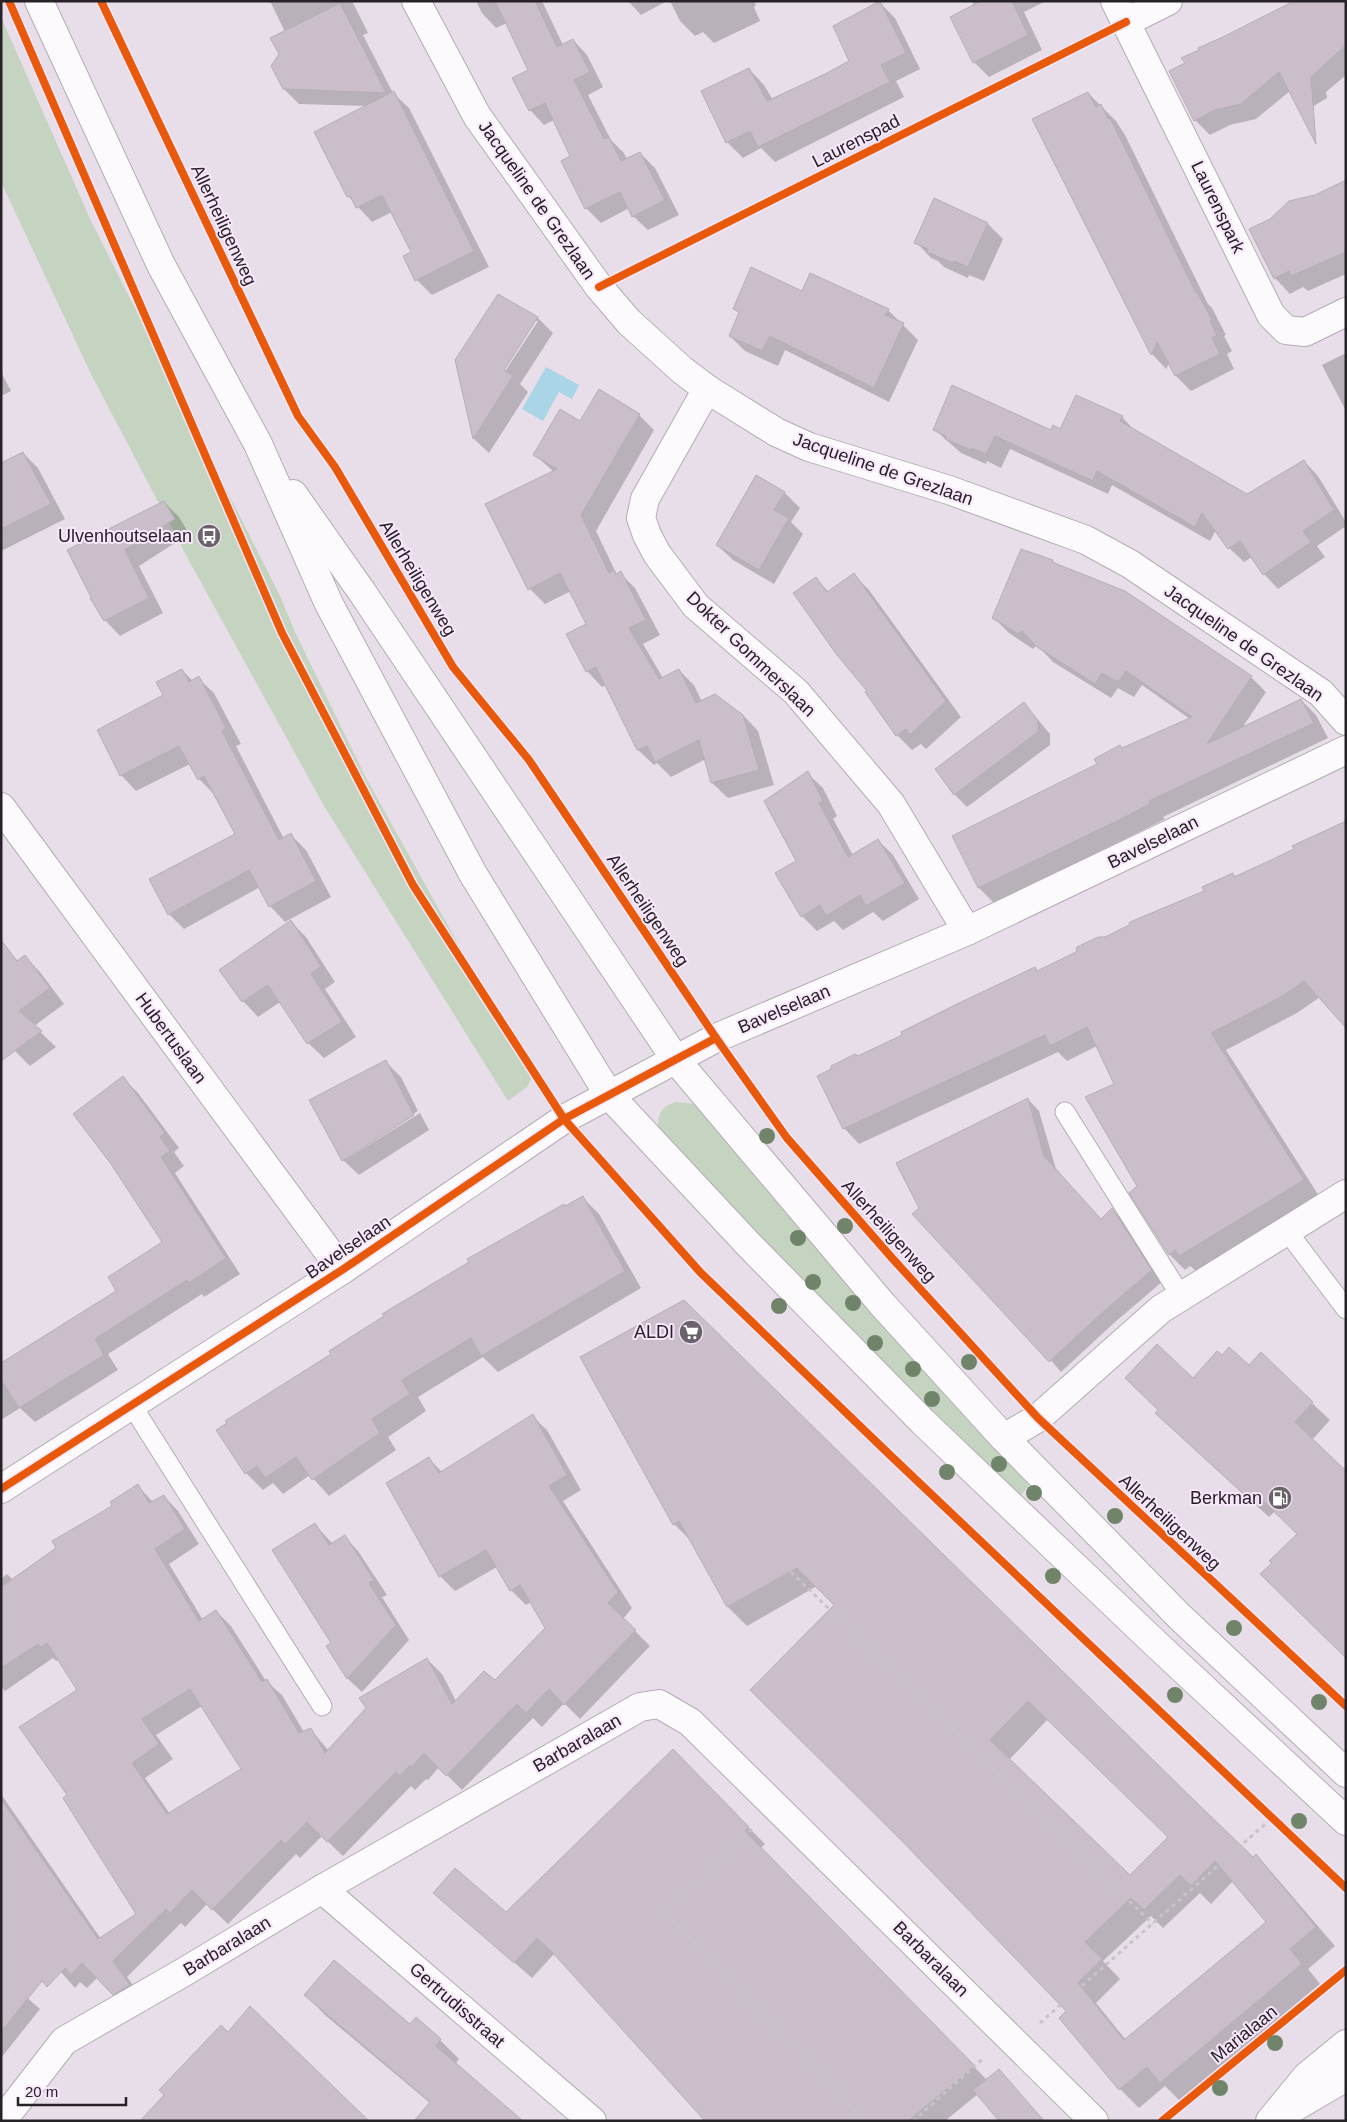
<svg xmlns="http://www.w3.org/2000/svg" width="1347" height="2122" font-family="Arial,sans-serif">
	<rect width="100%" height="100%" fill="#e8dee9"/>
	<g fill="#c5d4c0">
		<polygon points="1,17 91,221 280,596 295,632 365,776 532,1077 527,1087 508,1101 324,806 187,557 92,376 1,182"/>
		<path d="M676 1102 697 1104 1032 1481 1019 1498 774 1255 659 1132C656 1117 660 1106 676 1102Z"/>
	</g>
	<polygon fill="#aad5e6" points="546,367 579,385 572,399 559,392 543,421 522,409"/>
	<g fill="#0003" fill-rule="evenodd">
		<polygon points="270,1 352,1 368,33 363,35 393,93 409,108 489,267 432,295 417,280 404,257 412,253 392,212 372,222 348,196 367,106 299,104 284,89 281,55 285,32"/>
		<polygon points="476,1 542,1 563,45 573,40 587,55 603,87 588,95 611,140 624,153 627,160 640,153 655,168 679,215 648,230 633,216 629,208 601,223 586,208 562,162 572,157 554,120 544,125 530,110 530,70 507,23 496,28 482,13"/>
		<polygon points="628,1 667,1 641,15"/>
		<polygon points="670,1 754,1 756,5 754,7 760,21 714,43 703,32 695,36 680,21"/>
		<polygon points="972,1 1046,1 1024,12 1042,50 989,77 974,62 974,6"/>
		<polygon points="1346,1 1346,75 1326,92 1327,98 1307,110 1290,91 1256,119 1230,125 1210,135 1195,120"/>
		<polygon points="880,3 895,18 920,69 896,81 904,97 775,162 761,148 743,158 727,142 702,92 749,69 764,85 773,100 850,62"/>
		<polygon points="1088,93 1116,121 1125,135 1208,304 1212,308 1226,335 1224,336 1232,351 1227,354 1234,369 1191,391 1176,376 1169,363 1166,369 1152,354 1034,120"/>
		<polygon points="935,200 988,224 1003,239 984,281 969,275 968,278 944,267 938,261 931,258 916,242"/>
		<polygon points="1346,228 1346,274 1308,291 1303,287 1290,294 1275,278"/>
		<polygon points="803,293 888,310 918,340 889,402 785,350 778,366 745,351 730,336 740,314 735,309"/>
		<path d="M499 295 538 318 553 333 520 384 528 392 489 453 474 439 457 360ZM535 321H538L502 376 500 375Z"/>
		<polygon points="1346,353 1346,411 1322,365"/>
		<polygon points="1,372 11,391 1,396"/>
		<polygon points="639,415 654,430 596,531 617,575 620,573 635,588 660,635 643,644 663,678 679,670 694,685 702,702 743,715 758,731 774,785 728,798 712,783 706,759 671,777 657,763 654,765 638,750 606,685 602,687 587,671 587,624 571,591 545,604 530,589 554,472 535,455 581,422"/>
		<polygon points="1122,417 1136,432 1247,496 1304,461 1318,476 1346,522 1346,526 1317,546 1325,557 1278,589 1264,574 1252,557 1244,562 1229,548 1216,530 1210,541 1112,485 1108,494 1010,449 1001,468 987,461 986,464 961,453 934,429 1052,431"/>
		<polygon points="23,453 38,468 65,519 1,551 1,465"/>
		<polygon points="757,476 785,493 800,508 791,522 803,534 774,584 733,560 717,545"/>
		<polygon points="164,502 179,517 189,534 139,566 163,613 120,636 105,620 69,551"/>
		<polygon points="1052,561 1251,677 1266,692 1242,728 1301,700 1316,715 1328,738 1163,817 1165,819 1139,832 994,903 979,888 954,837 1098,764 1123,749 1190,719 1142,685 1134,697 1118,688 1111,698 1053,662 1037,645 1033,649 1009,633 994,618"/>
		<polygon points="854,575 869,590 961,717 926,749 921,744 912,750 897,735 816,579 829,592"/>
		<polygon points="182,670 193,681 198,678 214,693 241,744 236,746 284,839 291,835 306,850 331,897 285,922 270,906 260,887 184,929 169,914 237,834 214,794 199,779 190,764 136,791 121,775 165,696"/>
		<polygon points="1024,703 1050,734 1050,745 967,807 955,795 936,769"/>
		<polygon points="807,773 823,788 837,816 833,819 853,855 878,840 893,855 919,899 883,921 873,912 843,930 834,921 817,931 802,916 797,861"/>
		<polygon points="1232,875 1320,997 1297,1013 1226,1050 1319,1196 1196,1271 1190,1266 1185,1270 1170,1255 1131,1193 1138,1186 1116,1084 1097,1046 1067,1061 1058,1052 859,1144 844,1128 858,1058 1035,968 1038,972 1206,892"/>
		<polygon points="291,922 306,937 335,982 325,989 356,1037 324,1058 308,1043 280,1002 258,1017 243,1001"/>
		<polygon points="8,951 19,962 25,957 40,972 64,1004 34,1026 56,1047 30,1066 15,1051 1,1033"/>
		<polygon points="386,1062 401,1077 418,1111 346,1156 346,1159 420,1113 429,1130 359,1175 343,1160"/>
		<polygon points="123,1078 138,1093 179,1148 174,1152 184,1166 175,1173 240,1274 204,1297 202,1294 108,1354 118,1370 35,1422 20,1408 1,1420 1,1365 118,1291 164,1243"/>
		<polygon points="1028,1099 1039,1111 1056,1169 1101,1220 1112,1210 1124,1221 1162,1282 1115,1322 1061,1372 920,1208"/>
		<polygon points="583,1198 599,1214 641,1288 498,1372 483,1357 418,1397 426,1411 388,1437 396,1450 329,1496 310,1475 283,1494 273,1483 263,1490 246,1473 218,1430"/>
		<polygon points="1222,1357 1249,1367 1312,1403 1330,1420 1312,1440 1346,1657 1273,1563 1298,1534 1275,1511 1269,1517 1175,1431 1193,1380"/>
		<path d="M582 1358 1252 1859 1256 1856 1274 1875 1335 1946 1308 1969 1320 1984 1180 2101 1165 2086 1139 2108 1120 2089 1060 2018 1068 2011 836 1605 817 1586 747 1626 728 1607 693 1543 674 1524ZM1048 1719 1169 1837 1130 1877 1009 1760ZM1233 1881 1268 1922 1126 2040 1096 2003 1120 1979 1103 1961 1151 1916 1163 1928 1200 1893 1211 1904Z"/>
		<path d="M532 1416 547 1430 581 1490 563 1501 632 1608 623 1619 650 1646 580 1719 564 1703 542 1727 533 1718 462 1790 439 1767 428 1780 426 1779 415 1790 411 1786 343 1856 322 1836 300 1858 296 1854 228 1924 207 1904 185 1927 181 1923 127 1977 144 2000 129 2009 98 1977 87 1988 80 1982 75 1988 1 1904V1794L101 1939 138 1914 68 1796 78 1691 59 1660 56 1661 53 1658 5 1691 1 1687V1579L7 1574 13 1580 138 1486 153 1502 164 1496 178 1511 199 1544 169 1564 203 1620 216 1611 231 1626 266 1681 282 1695 304 1732 311 1730 329 1751 427 1659 442 1674 456 1701 495 1682 547 1628 531 1602 526 1605 511 1590 497 1567 455 1591 440 1576 387 1484 429 1459 442 1472ZM202 1706 243 1769 170 1814 145 1778 173 1759 156 1735Z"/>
		<polygon points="315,1525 333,1544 345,1537 358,1551 387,1595 382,1597 409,1640 362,1692 348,1679 328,1647 333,1644"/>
		<polygon points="690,1768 765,1844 761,1848 987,2080 998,2071 1045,2121 1000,2121 978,2094 945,2121 876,2121 554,1954 532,1978 435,1893 506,1914"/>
		<polygon points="1,1975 40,2009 1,2058"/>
		<polygon points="306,1995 410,2026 440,2040 459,2059 430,2103 325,2015"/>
	</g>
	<g fill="#cabecb" stroke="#b5aeb6" fill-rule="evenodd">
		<polygon points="495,1 535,1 557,47 573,39 590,72 574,80 604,139 609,137 621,161 640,152 665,200 632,217 620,192 585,209 561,161 570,156 545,103 529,111 512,78 528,70"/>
		<polygon points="880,1 906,53 881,65 890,82 758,147 750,131 726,143 701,91 749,68 767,101 825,74 849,61 833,26"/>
		<polygon points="981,1 1012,1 1028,35 973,63 950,17"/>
		<polygon points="1294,1 1346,1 1346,45 1311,77 1316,144 1279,72 1241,104 1215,110 1194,121 1169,71 1185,63 1181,58 1199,50 1198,48 1223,37"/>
		<polygon points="340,3 386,93 283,89 271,66 279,54 270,38"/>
		<polygon points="394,91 474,251 415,281 403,256 411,252 382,195 356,208 350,196 347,197 314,132"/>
		<polygon points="1088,92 1096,107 1101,104 1108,119 1110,118 1196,293 1197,292 1212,320 1210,321 1217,335 1212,338 1220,354 1175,376 1157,342 1151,355 1032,119"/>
		<polygon points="1346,180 1346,252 1291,276 1289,271 1274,279 1249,229 1270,219 1289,201 1315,195"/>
		<polygon points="934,198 988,223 968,267 954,261 953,263 927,252 928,249 914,243"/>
		<polygon points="751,267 802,291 810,273 889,309 885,315 904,323 874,388 770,336 762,351 729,336 739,312 733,309"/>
		<polygon points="498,294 538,317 504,370 513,376 473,439 455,360"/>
		<polygon points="952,385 1051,430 1053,425 1060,429 1076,395 1123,416 1120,421 1247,494 1304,460 1334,510 1303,531 1311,542 1263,575 1240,541 1228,549 1202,513 1195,527 1097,471 1093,481 995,436 986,454 972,448 971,450 945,439 946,436 933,430"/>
		<polygon points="599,389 640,414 581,515 609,573 614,570 616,574 621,571 646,620 629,628 659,679 679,669 696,703 715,694 743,715 759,770 711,783 699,740 655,762 647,746 637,750 596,667 586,672 566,634 586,624 560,573 528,590 485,504 557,469 533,455 560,409 580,421"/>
		<polygon points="23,452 51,504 1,529 1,463"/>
		<polygon points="756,475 785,492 774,510 789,518 759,570 716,545"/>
		<polygon points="164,501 175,519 125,550 149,598 104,621 90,598 91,597 67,550"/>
		<polygon points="1021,549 1053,560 1052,562 1125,591 1252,676 1207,744 1301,699 1314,723 1149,801 1150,804 1123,818 978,888 952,836 1097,764 1094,759 1120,745 1122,748 1192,717 1126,671 1118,682 1102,673 1095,684 1037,647 1022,631 1018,634 992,618"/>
		<polygon points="854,573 946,701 910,735 906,729 896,736 865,692 867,691 837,655 793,593 816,577 827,592"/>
		<polygon points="182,669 189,682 199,676 226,728 222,731 279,840 291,833 316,881 269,907 249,870 168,915 149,879 235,834 204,776 198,780 179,746 120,776 97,730 163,695 156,682"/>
		<polygon points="1024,702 1038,721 1038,732 954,795 935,769"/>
		<polygon points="808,771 823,801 819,803 848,857 878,839 905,883 866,906 860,895 826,916 820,905 801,917 775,873 796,861 764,801"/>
		<polygon points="1346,821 1346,1028 1304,981 1281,997 1211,1033 1304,1180 1179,1256 1175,1250 1169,1255 1129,1193 1137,1186 1085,1097 1114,1084 1087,1027 1050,1046 1045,1035 843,1129 817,1076 831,1069 831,1066 855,1054 858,1056 902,1035 901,1032 959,1003 1035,967 1037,971 1076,952 1077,947 1098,937 1105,937 1129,925 1130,922 1204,891 1202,887 1233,873 1234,877 1269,861 1294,849 1292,846"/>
		<polygon points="291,920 321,966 311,974 342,1022 307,1044 268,985 242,1002 219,970"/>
		<polygon points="1,940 17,961 25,955 50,988 19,1011 42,1031 1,1061"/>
		<polygon points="386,1060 414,1115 342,1161 309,1100"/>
		<polygon points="123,1076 165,1133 160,1137 170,1151 161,1157 226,1258 189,1283 187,1280 95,1339 104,1355 19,1408 1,1380 1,1363 116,1291 108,1277 162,1242 111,1164 73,1114"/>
		<polygon points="1028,1098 1044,1156 1101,1219 1112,1208 1152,1270 1104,1311 1049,1362 912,1214 919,1208 896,1163"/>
		<polygon points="583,1196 625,1271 481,1356 471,1338 402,1380 410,1394 372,1419 380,1433 312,1480 296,1457 265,1478 257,1466 245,1474 216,1430 227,1423 225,1421 331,1354 329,1351 384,1316 382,1314 469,1262 467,1259 564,1204 565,1206"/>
		<path d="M684 1300 1199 1805 1253 1857 1256 1854 1316 1927 1290 1949 1302 1964 1160 2083 1147 2067 1119 2090 1059 2018 1066 2011 901 1840 750 1690 834 1605 797 1568 727 1607 679 1521 673 1525 580 1357ZM1028 1701 1168 1837 1130 1875 990 1740ZM1215 1861 1266 1922 1124 2040 1078 1983 1102 1959 1085 1942 1131 1898 1144 1910 1180 1875 1191 1886Z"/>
		<polygon points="1157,1344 1193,1378 1217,1351 1222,1355 1229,1347 1249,1365 1261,1352 1313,1402 1295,1422 1346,1471 1346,1658 1260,1574 1272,1563 1269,1561 1297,1534 1256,1494 1250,1500 1155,1413 1158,1410 1125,1378"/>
		<path d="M533 1414 567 1475 549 1486 618 1592 608 1603 636 1630 564 1705 549 1689 526 1713 517 1704 446 1776 424 1753 412 1767 410 1765 400 1776 396 1772 327 1842 307 1822 285 1844 281 1840 212 1910 192 1890 170 1913 166 1909 113 1961 130 1985 113 1995 82 1963 71 1975 65 1968 47 1987 42 1981 1 2032V1799L98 1939 136 1914 63 1798 67 1795 19 1727 77 1690 47 1643 41 1647 38 1644 1 1668V1587L56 1548 52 1541 112 1506 110 1502 138 1484 149 1503 164 1495 185 1529 155 1549 199 1621 216 1610 262 1682 267 1679 299 1733 311 1728 325 1753 366 1708 359 1698 427 1658 452 1704 484 1671 495 1680 545 1628 520 1585 510 1591 486 1550 439 1577 386 1483 429 1457 439 1473ZM190 1689 241 1769 167 1814 132 1763 159 1744 142 1719Z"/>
		<polygon points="315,1523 329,1545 345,1535 374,1580 369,1583 396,1625 347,1679 326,1646 331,1643 272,1550"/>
		<polygon points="673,1749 749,1827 745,1831 975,2066 908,2121 705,2121 553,1953 537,1938 514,1963 433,1893 455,1868 506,1912"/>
		<polygon points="334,1960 410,2024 416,2017 441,2039 436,2046 523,2121 414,2121 430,2102 304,1995"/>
		<polygon points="250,2006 369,2121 140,2121 164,2095 159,2090 221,2025 228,2032"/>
		<polygon points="999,2069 1044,2121 999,2121 973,2090"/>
	</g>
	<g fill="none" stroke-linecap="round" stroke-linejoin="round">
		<g stroke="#b3acb4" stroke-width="21">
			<g id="service">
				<polyline points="1065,1112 1181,1296"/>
				<polyline points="1287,1231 1346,1309"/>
				<polyline points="131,1404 322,1706"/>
			</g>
		</g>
		<g stroke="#b3acb4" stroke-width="30">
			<g id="minor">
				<polyline points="416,1 477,116 599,287 629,322 682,370 707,389 776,432 809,447 949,490 1086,540 1130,564 1321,693 1346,721"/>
				<polyline points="1115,1 1271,315 1286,330 1305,332 1346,312"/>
				<polyline points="1126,22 1168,1"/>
				<polyline points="707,389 645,499 641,518 647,535 657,554 696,606 796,692 891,804 967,931"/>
				<polyline points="1,807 342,1270"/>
				<polyline points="1004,1438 1038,1418 1161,1309 1346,1194"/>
				<polyline points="1,1489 342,1270 564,1119 716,1038 967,931 1346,750"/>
				<polyline points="322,1889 592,2121"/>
				<polyline points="2,2121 64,2041 184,1972 322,1889 640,1707 659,1704 690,1722 1094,2121"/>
			</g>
		</g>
		<g stroke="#b3acb4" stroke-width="30">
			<g id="tertiary">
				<polyline points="1283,2114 1346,2077"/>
				<polyline points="1270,2121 1307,2076 1346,2044"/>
			</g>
		</g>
		<g stroke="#b3acb4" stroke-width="30">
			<g id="secondary">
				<polyline points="39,1 161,265 258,444 329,604 473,874 609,1095 749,1245 923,1422 1155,1643 1346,1821"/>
				<polyline points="293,494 362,592 676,1060 882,1304 1004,1438 1180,1617 1346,1773"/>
			</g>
		</g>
		<g stroke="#c7c4c7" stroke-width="3" stroke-dasharray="4 4" stroke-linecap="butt">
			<polyline points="791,1572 1153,1924"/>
			<polyline points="752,1829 666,1913 866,2121"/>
			<polyline points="1040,2023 1272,1818"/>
			<polyline points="913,2121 984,2058"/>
		</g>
		<use href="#service" stroke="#fcfafc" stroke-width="19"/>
		<use href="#minor" stroke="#fcfafc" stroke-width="28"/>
		<use href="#tertiary" stroke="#fcfafc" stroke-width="28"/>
		<use href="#secondary" stroke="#fcfafc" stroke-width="28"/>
		<g stroke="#f8e7fa" stroke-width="11">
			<g id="cycleway">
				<polyline points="9,1 282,633 413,885 564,1119 700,1272 891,1456 1346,1888"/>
				<polyline points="101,1 298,416 335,467 453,667 529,760 716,1038 787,1138 892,1258 1038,1418 1346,1706"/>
				<polyline points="599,287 1126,22"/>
				<polyline points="1,1489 342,1270 564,1119 716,1038"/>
				<polyline points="1162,2121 1346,1970"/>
			</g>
		</g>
		<use href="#cycleway" stroke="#e8590c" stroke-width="8"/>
	</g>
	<g fill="#708469">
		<circle cx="767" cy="1136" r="8"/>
		<circle cx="845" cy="1226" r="8"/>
		<circle cx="798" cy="1238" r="8"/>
		<circle cx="813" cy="1282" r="8"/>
		<circle cx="853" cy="1303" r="8"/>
		<circle cx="779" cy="1306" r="8"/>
		<circle cx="875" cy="1343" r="8"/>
		<circle cx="969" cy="1362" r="8"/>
		<circle cx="913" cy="1369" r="8"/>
		<circle cx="932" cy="1399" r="8"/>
		<circle cx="999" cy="1464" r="8"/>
		<circle cx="947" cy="1472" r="8"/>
		<circle cx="1034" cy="1493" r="8"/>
		<circle cx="1115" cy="1516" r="8"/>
		<circle cx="1053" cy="1576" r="8"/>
		<circle cx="1234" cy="1628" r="8"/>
		<circle cx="1175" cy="1695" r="8"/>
		<circle cx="1319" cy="1702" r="8"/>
		<circle cx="1299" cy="1821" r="8"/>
		<circle cx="1275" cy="2043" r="8"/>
		<circle cx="1220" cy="2088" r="8"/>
	</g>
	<defs>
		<g id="bus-disc" transform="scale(1.25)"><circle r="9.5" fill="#6b636c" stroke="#f8e7fa"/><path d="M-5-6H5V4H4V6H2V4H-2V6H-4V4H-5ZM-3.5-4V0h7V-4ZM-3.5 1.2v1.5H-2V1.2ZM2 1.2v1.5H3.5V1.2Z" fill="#fff"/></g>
		<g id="supermarket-disc" transform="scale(1.25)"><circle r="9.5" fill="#6b636c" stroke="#f8e7fa"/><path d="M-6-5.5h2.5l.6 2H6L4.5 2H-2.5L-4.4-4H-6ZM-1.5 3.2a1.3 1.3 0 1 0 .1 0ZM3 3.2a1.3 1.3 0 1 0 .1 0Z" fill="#fff"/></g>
		<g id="fuel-disc" transform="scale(1.25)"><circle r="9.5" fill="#6b636c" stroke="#f8e7fa"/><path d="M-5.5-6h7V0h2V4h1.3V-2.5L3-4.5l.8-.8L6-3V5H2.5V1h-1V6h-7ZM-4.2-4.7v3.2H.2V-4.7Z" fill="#fff"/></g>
	</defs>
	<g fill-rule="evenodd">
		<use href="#bus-disc" x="209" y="536"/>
		<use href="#supermarket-disc" x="691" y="1332"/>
		<use href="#fuel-disc" x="1280" y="1498"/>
	</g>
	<g text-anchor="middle" stroke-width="4" stroke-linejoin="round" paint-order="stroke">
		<g font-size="18" fill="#272128" stroke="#f8e7fa">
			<text transform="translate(856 141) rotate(-27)" y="6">Laurenspad</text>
			<text transform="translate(537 200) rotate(55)" y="6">Jacqueline de Grezlaan</text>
			<text transform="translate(1218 207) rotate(64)" y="6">Laurenspark</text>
			<text transform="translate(224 225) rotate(65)" y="6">Allerheiligenweg</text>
			<text transform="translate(883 469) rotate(19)" y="6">Jacqueline de Grezlaan</text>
			<text transform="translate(418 578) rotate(59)" y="6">Allerheiligenweg</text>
			<text transform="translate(1244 643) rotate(35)" y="6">Jacqueline de Grezlaan</text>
			<text transform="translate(751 654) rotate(44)" y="6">Dokter Gommerslaan</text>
			<text transform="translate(1153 842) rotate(-26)" y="6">Bavelselaan</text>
			<text transform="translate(648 910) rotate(56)" y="6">Allerheiligenweg</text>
			<text transform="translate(784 1009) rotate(-23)" y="6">Bavelselaan</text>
			<text transform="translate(171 1038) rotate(54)" y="6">Hubertuslaan</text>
			<text transform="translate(889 1231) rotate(48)" y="6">Allerheiligenweg</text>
			<text transform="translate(348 1247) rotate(-34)" y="6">Bavelselaan</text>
			<text transform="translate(1170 1522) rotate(43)" y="6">Allerheiligenweg</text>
			<text transform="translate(577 1743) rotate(-30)" y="6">Barbaralaan</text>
			<text transform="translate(227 1946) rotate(-31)" y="6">Barbaralaan</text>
			<text transform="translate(931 1959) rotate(45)" y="6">Barbaralaan</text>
			<text transform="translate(457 2005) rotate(41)" y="6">Gertrudisstraat</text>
			<text transform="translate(1244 2034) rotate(-39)" y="6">Marialaan</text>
		</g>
		<g font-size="18" fill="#272128" stroke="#f8e7fa" text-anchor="end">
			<text x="192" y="542">Ulvenhoutselaan</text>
			<text x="674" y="1338">ALDI</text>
			<text x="1262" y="1504">Berkman</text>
		</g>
	</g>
	<rect width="1347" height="2122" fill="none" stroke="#272128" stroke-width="5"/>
	<path d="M18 2097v8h108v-8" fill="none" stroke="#272128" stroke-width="2.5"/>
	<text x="25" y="2097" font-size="15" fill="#272128" stroke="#f8e7fa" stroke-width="4" paint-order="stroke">20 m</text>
</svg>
